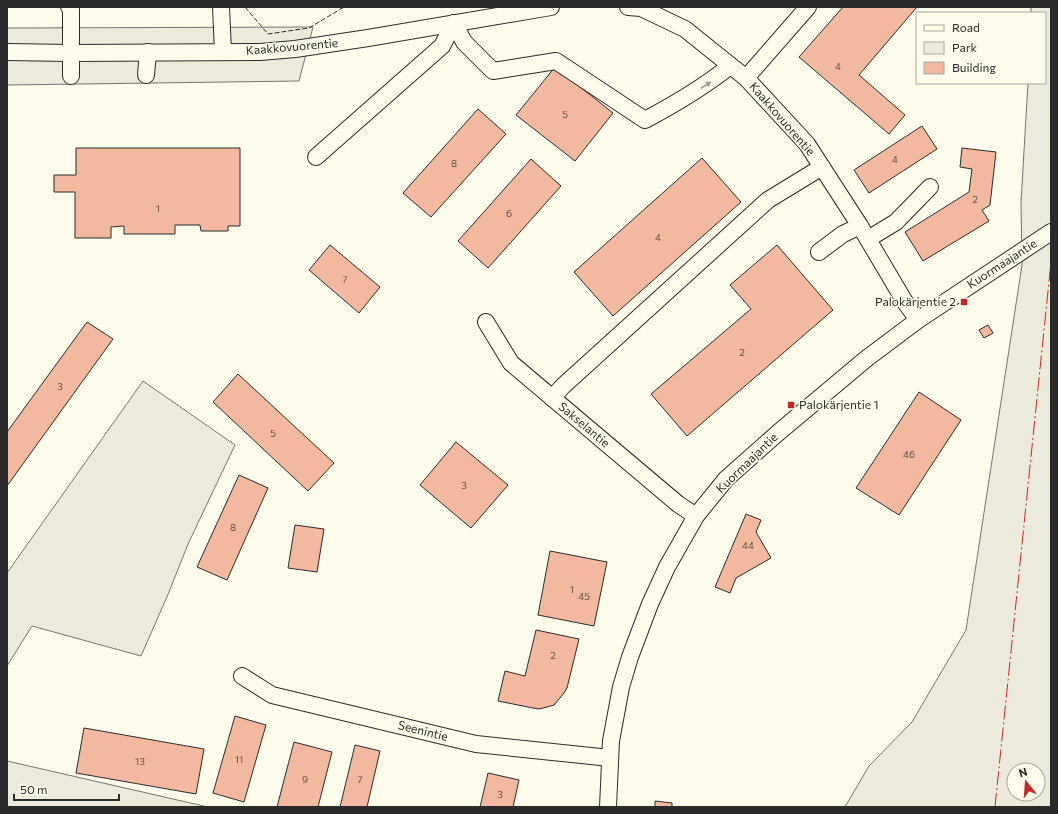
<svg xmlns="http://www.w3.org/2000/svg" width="1058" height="814" font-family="Commissioner,sans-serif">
	<rect width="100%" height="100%" fill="#fdfbea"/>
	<g fill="#ecebdb" stroke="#74746e" fill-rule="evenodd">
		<path d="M1031 7H1051V807H845L869 766 912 722 966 630 1022 265 1021 202 1028 83H1045V13H1031ZM1014 770H1038V794H1014Z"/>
		<polygon points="313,27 299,81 7,85 7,28"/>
		<polygon points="143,381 235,445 188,544 169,592 141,656 32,626 7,666 7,573"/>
		<polygon points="7,761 208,807 7,807"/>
	</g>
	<g fill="#f2b8a0" stroke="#2b2b2b">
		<polygon points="843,7 917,7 859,75 905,115 889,134 799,57"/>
		<polygon points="555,67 613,113 575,161 516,115"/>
		<polygon points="478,109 506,134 431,217 403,193"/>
		<polygon points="922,126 937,149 869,193 854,170"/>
		<polygon points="76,148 240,148 240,226 228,226 228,231 201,231 200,225 175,225 175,234 124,234 124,226 111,227 111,238 75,238 75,192 54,192 54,175 76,175"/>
		<polygon points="962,148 996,152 990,205 982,210 989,221 923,261 905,232 969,192 972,169 960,167"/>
		<polygon points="702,158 741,202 613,316 574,272"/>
		<polygon points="531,159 561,186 488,268 458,241"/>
		<polygon points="330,245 380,287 359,313 309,270"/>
		<polygon points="777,245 833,310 687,436 651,394 751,309 730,285"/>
		<polygon points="87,322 113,339 7,486 7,432"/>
		<polygon points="988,325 993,333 984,338 979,330"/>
		<polygon points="238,374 334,463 308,491 213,402"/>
		<polygon points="919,392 961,420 899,515 856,488"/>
		<polygon points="456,442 508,485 471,528 420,485"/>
		<polygon points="239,475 268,488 227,580 197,567"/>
		<polygon points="746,514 761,520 756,532 771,558 736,578 730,593 715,587"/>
		<polygon points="295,525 324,529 317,572 288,568"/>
		<polygon points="550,551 607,562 594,626 538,615"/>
		<polygon points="536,630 579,639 567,688 564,693 554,705 547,707 539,709 533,708 498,701 505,671 525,676"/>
		<polygon points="235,716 266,725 244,802 213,793"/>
		<polygon points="84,728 204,749 196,794 76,773"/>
		<polygon points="294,742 332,752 318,807 277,807"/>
		<polygon points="355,745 380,751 367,807 340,807"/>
		<polygon points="488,773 519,780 513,807 480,807"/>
		<polygon points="655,801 672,803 672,807 655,807"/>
	</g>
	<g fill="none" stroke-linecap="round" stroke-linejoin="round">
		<g stroke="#2b2b2b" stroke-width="18">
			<g id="minor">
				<polyline points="69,7 71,9 71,76"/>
				<polyline points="221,7 223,51"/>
				<polyline points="628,7 641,8 685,29 746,78 807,144 860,226 905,302 918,320"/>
				<path d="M454 23 464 42 493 71 556 61 645 120C675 104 704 87 730 66"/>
				<polyline points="7,52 70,53 260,52 295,49 368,38 551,7"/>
				<polyline points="146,75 148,52"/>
				<polyline points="746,78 808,7"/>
				<polyline points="316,157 442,46 454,23"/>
				<polyline points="868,239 896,222 930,187"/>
				<polyline points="819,252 843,234 860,226"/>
				<polyline points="486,322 511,363 678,504 696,516"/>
				<polyline points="552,398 563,386 768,200 822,167"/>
				<polyline points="242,676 272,695 476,744 610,758"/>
				<polyline points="608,807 611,741 621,687 630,657 650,604 667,567 696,516 726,479 779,432 866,359 918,320 1051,232"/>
			</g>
		</g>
		<use href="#minor" stroke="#fdfbea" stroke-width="16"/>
		<polyline stroke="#2b2b2b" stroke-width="1" stroke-dasharray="5 2" stroke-linecap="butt" points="245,7 268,34 309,28 344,7"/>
		<polyline stroke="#c62828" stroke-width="1" stroke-dasharray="14 3 2 3" stroke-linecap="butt" points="995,807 1051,262"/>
	</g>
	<defs><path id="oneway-solid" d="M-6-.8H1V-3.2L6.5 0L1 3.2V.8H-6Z"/></defs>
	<use fill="#9e9d94" href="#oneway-solid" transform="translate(706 85) rotate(-33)"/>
	<g fill="#c62828" stroke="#fdfbea" stroke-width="1.5">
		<rect x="960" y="298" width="8" height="8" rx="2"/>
		<rect x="787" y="401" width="8" height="8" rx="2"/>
	</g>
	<g text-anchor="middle" stroke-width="3" stroke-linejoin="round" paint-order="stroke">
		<g font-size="10" fill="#5d4e48">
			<text x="838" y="70">4</text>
			<text x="565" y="118">5</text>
			<text x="895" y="163">4</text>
			<text x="454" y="167">8</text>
			<text x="975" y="203">2</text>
			<text x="158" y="212">1</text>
			<text x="509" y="217">6</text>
			<text x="658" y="241">4</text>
			<text x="345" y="283">7</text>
			<text x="742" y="356">2</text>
			<text x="60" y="390">3</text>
			<text x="273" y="437">5</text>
			<text x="909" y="458">46</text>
			<text x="464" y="489">3</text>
			<text x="233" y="531">8</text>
			<text x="748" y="549">44</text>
			<text x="572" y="593">1</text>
			<text x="584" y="600">45</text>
			<text x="553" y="659">2</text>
			<text x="239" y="763">11</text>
			<text x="140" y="765">13</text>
			<text x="305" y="783">9</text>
			<text x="360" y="783">7</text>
			<text x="500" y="798">3</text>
		</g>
		<g font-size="12" fill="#2b2b2b" stroke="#fdfbea">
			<text transform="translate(292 47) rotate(-5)" y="4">Kaakkovuorentie</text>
			<text transform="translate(782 119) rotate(49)" y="4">Kaakkovuorentie</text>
			<text transform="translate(1002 264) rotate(-33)" y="4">Kuormaajantie</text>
			<text transform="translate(584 425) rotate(40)" y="4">Sakselantie</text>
			<text transform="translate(747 463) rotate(-44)" y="4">Kuormaajantie</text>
			<text transform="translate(423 731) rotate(14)" y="4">Seenintie</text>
		</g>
		<g font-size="12" fill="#2b2b2b" stroke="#fdfbea" text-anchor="end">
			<text x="956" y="306">Palokärjentie 2</text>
			<text x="799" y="409" text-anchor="start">Palokärjentie 1</text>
		</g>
	</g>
	<rect width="1058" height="814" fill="none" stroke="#2b2b2b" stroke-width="16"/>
	<rect x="916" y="12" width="130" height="72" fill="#fdfbea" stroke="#a9a89e"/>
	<rect x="924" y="25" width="20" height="6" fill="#fdfbea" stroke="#a9a89e"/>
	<text x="952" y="32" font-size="12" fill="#2b2b2b">Road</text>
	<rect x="924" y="42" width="20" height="12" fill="#ecebdb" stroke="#a9a89e"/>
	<text x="952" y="52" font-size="12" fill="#2b2b2b">Park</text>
	<rect x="924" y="62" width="20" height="12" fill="#f2b8a0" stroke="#a9a89e"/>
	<text x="952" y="72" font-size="12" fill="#2b2b2b">Building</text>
	<g transform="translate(1026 782) rotate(343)"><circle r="19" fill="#fdfbea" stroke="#a9a89e"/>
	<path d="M0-3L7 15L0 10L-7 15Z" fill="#c62828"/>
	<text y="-6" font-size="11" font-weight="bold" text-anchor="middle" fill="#2b2b2b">N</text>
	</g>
	<path d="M14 794v6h105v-6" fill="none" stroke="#2b2b2b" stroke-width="2"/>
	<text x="20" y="794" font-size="12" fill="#2b2b2b" stroke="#fdfbea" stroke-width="3" paint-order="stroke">50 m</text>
</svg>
